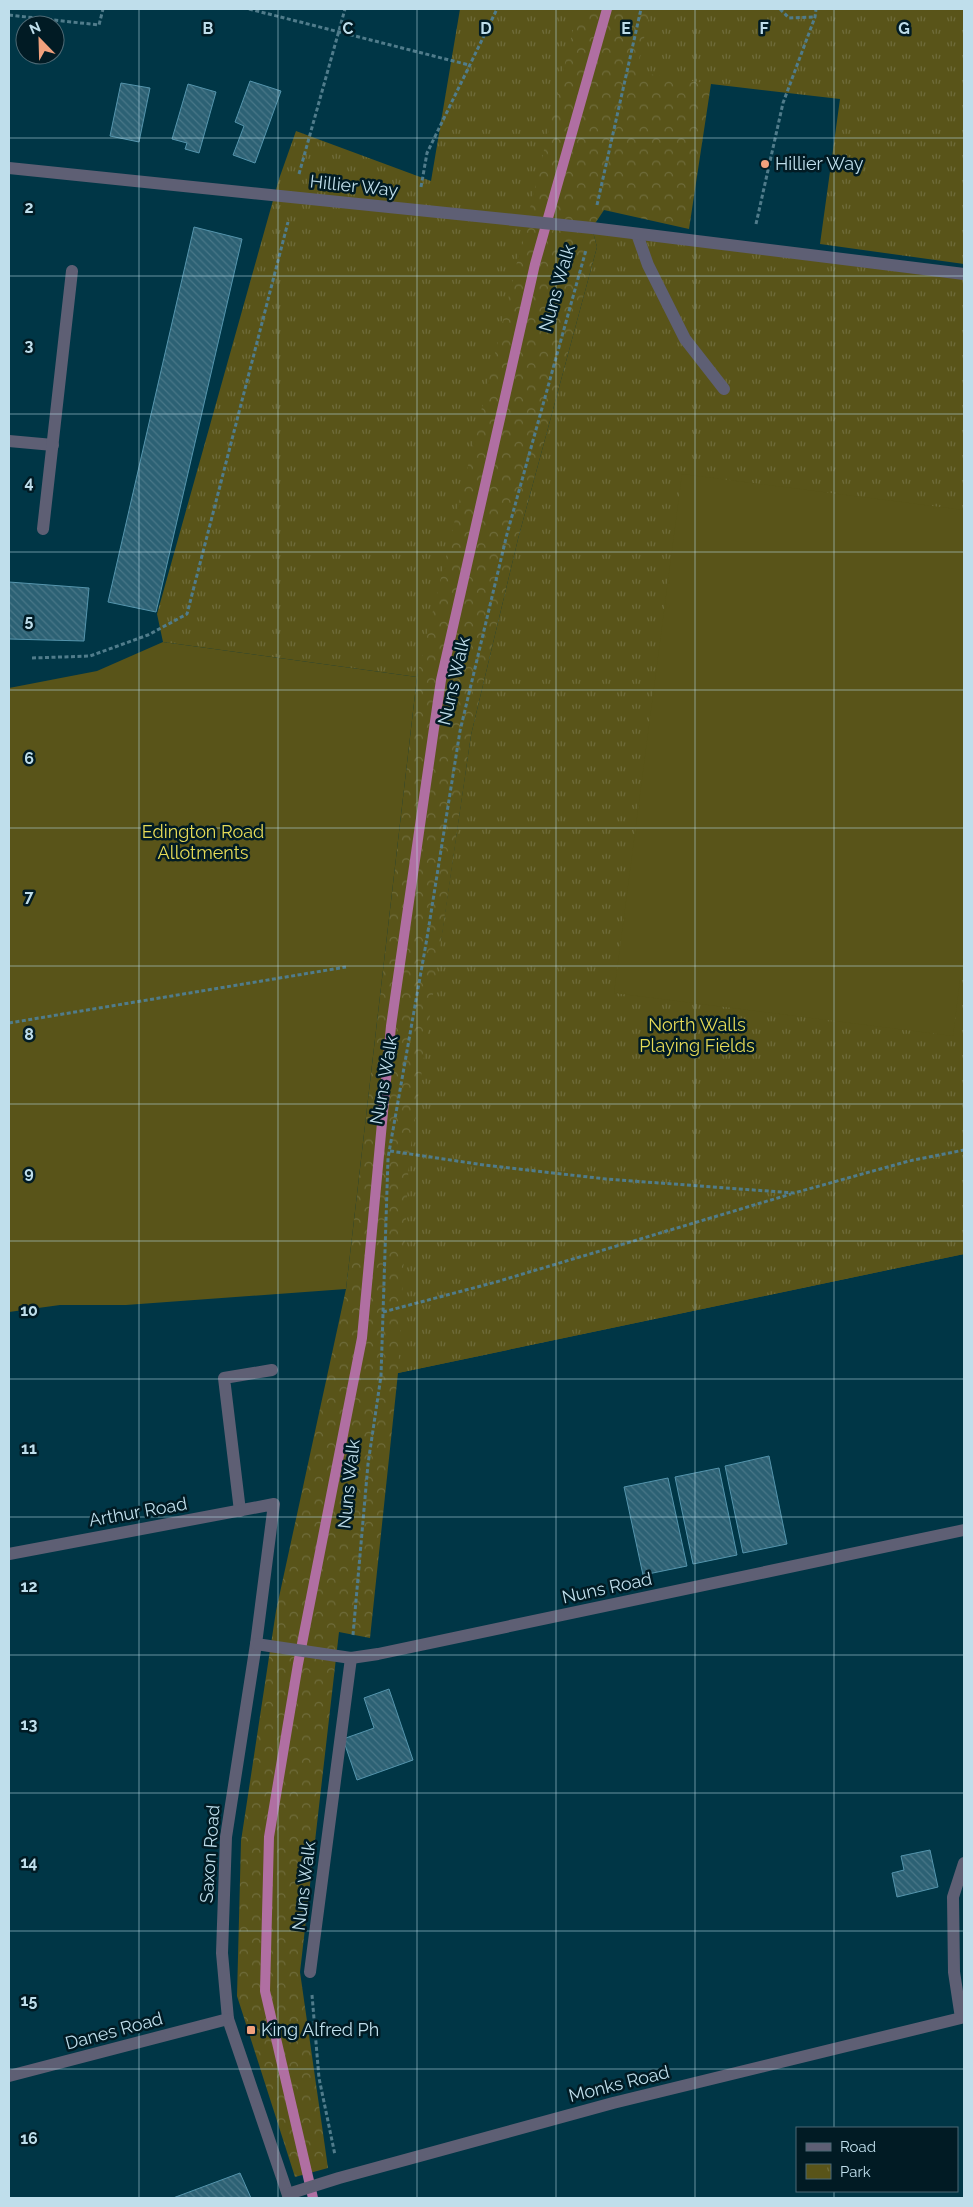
<svg xmlns="http://www.w3.org/2000/svg" width="973" height="2207" font-family="Raleway,sans-serif">
	<defs>
		<pattern id="forest-crowns" width="20" height="18" patternUnits="userSpaceOnUse" patternTransform="scale(1.25)"><rect width="20" height="18" fill="#595419"/><path d="M2 6a3 3 0 1 1 6 0M12 15a3 3 0 1 1 6 0" fill="none" stroke="#6f6c3b"/></pattern>
		<pattern id="park-tufts" width="24" height="20" patternUnits="userSpaceOnUse" patternTransform="scale(1.25)"><rect width="24" height="20" fill="#595419"/><path d="M3 7l-1-3M5 7V3M7 7l1-3M15 17l-1-3M17 17v-4M19 17l1-3" fill="none" stroke="#6f6c3b"/></pattern>
		<pattern id="building-back-hatch" width="6" height="6" patternUnits="userSpaceOnUse" patternTransform="scale(1.25)"><rect width="6" height="6" fill="#2c6174"/><path d="M-1 5l2 2M0 0l6 6M5-1l2 2" fill="none" stroke="#497788"/></pattern>
	</defs>
	<rect width="100%" height="100%" fill="#003646"/>
	<polygon fill="url(#forest-crowns)" points="522,9 712,9 710,18 711,84 689,229 604,210 592,228 597,247 518,539 471,735 441,943 964,1254 398,1373 370,1638 339,1632 300,1972 328,2168 295,2177 237,1996 241,1841 276,1611 346,1289 417,677 496,126"/>
	<g fill="url(#park-tufts)">
		<polygon points="460,9 578,9 417,677 163,642 157,614 279,179 296,131 431,181"/>
		<polygon points="651,9 964,9 964,264 820,244 840,99 711,84 636,72"/>
		<polygon points="592,228 964,274 964,1254 398,1373 409,1159 471,735 518,539 597,247"/>
	</g>
	<g fill="#595419">
		<polygon points="682,474 964,510 964,948 953,1036 614,993"/>
		<polygon points="163,642 417,677 346,1289 126,1305 60,1305 9,1312 9,688 97,671"/>
	</g>
	<g fill="none" stroke-linecap="round" stroke-linejoin="round">
		<polyline stroke="#b06fa2" stroke-width="10" points="313,2198 265,1991 269,1837 298,1664 362,1338 391,1026 441,680 535,264 607,9"/>
	</g>
	<g fill="url(#building-back-hatch)" stroke="#5595ad">
		<polygon points="250,81 281,91 255,163 233,155 244,126 235,122"/>
		<polygon points="121,83 150,88 139,142 110,136"/>
		<polygon points="188,84 216,92 199,153 185,149 187,143 172,139"/>
		<polygon points="194,227 242,239 156,612 108,602"/>
		<polygon points="9,582 89,588 84,641 9,639"/>
		<polygon points="769,1456 787,1544 743,1553 725,1466"/>
		<polygon points="719,1468 737,1555 693,1564 675,1477"/>
		<polygon points="668,1478 687,1566 643,1575 624,1487"/>
		<polygon points="389,1689 413,1760 357,1780 343,1739 374,1728 364,1698"/>
		<polygon points="930,1850 938,1887 897,1897 892,1873 904,1870 901,1856"/>
		<polygon points="240,2173 251,2198 173,2198"/>
	</g>
	<g fill="none" stroke-linecap="round" stroke-linejoin="round">
		<g stroke="#507c8b" stroke-width="3" stroke-dasharray="4 2.5" stroke-linecap="butt">
			<polyline points="249,9 469,65"/>
			<polyline points="780,9 789,18 815,17"/>
			<polyline points="9,15 99,25 103,9"/>
			<polyline points="299,174 345,9"/>
			<polyline points="421,187 427,153 497,9"/>
			<polyline points="597,205 641,9"/>
			<polyline points="756,224 783,103 815,17 816,9"/>
			<polyline points="32,658 90,656 148,635 187,614 288,222"/>
			<polyline points="9,1023 346,967"/>
			<polyline points="390,1151 484,1165 606,1179 794,1193 909,1161 964,1150"/>
			<polyline points="383,1312 496,1282 791,1194"/>
			<polyline points="353,1635 368,1464 381,1376 388,1158 427,938 460,731 507,534 586,250"/>
			<polyline points="312,1995 319,2078 335,2155"/>
		</g>
		<g stroke="#5e5f74" stroke-width="12">
			<polyline points="637,234 648,265 685,339 724,389"/>
			<polyline points="240,1511 224,1378 272,1370"/>
		</g>
		<g stroke="#5e5f74" stroke-width="12">
			<polyline points="9,168 592,228 964,274"/>
			<polyline points="9,441 53,445"/>
			<polyline points="43,529 72,271"/>
			<polyline points="9,1554 274,1504 256,1644 226,1837 222,1953 228,2019 289,2198"/>
			<polyline points="256,1644 351,1658 378,1654 964,1530"/>
			<polyline points="310,1972 351,1658"/>
			<polyline points="9,2076 228,2019"/>
			<polyline points="288,2194 339,2178 613,2103 961,2018 954,1972 953,1897 964,1863"/>
		</g>
	</g>
	<path fill="none" stroke="#bfdeeb" stroke-width="1" stroke-opacity="0.55" d="M139 9V2198M278 9V2198M417 9V2198M556 9V2198M695 9V2198M834 9V2128M9 138H964M9 276H964M9 414H964M9 552H964M9 690H964M9 828H964M9 966H964M9 1104H964M9 1241H964M9 1379H964M9 1517H964M9 1655H964M9 1793H964M9 1931H964M9 2069H964M834 2191V2198"/>
	<g fill="#f1a17d" stroke="#011b24" stroke-width="2">
		<circle cx="765" cy="164" r="5"/>
		<rect x="246" y="2025" width="10" height="10" rx="2.5"/>
	</g>
	<g text-anchor="middle" stroke-width="5" stroke-linejoin="round" paint-order="stroke">
		<g font-size="18" fill="#bfdeeb" stroke="#011b24" text-anchor="start">
			<text x="775" y="170">Hillier Way</text>
			<text x="261" y="2036">King Alfred Ph</text>
		</g>
		<g font-size="18" fill="#bfdeeb" stroke="#011b24">
			<text transform="translate(354 186) rotate(6)" y="6">Hillier Way</text>
			<text transform="translate(557 288) rotate(-74)" y="6">Nuns Walk</text>
			<text transform="translate(454 681) rotate(-77)" y="6">Nuns Walk</text>
			<text transform="translate(384 1080) rotate(-80)" y="6">Nuns Walk</text>
			<text transform="translate(349 1484) rotate(-84)" y="6">Nuns Walk</text>
			<text transform="translate(138 1512) rotate(-10)" y="6">Arthur Road</text>
			<text transform="translate(607 1588) rotate(-12)" y="6">Nuns Road</text>
			<text transform="translate(210 1854) rotate(-86)" y="6">Saxon Road</text>
			<text transform="translate(304 1886) rotate(-83)" y="6">Nuns Walk</text>
			<text transform="translate(114 2031) rotate(-15)" y="6">Danes Road</text>
			<text transform="translate(619 2084) rotate(-14)" y="6">Monks Road</text>
		</g>
		<g font-size="18" fill="#e6db57" stroke="#011b24">
			<text x="203" y="838">Edington Road<tspan x="203" dy="21">Allotments</tspan></text>
			<text x="697" y="1031">North Walls<tspan x="697" dy="21">Playing Fields</tspan></text>
		</g>
	</g>
	<g font-size="16" text-anchor="middle" font-weight="bold" fill="#bfdeeb" stroke="#011b24" stroke-width="5" stroke-linejoin="round" paint-order="stroke">
		<text x="208" y="34">B</text>
		<text x="348" y="34">C</text>
		<text x="486" y="34">D</text>
		<text x="626" y="34">E</text>
		<text x="764" y="34">F</text>
		<text x="904" y="34">G</text>
		<text x="29" y="213">2</text>
		<text x="29" y="351">3</text>
		<text x="29" y="488">4</text>
		<text x="29" y="626">5</text>
		<text x="29" y="764">6</text>
		<text x="29" y="902">7</text>
		<text x="29" y="1040">8</text>
		<text x="29" y="1178">9</text>
		<text x="29" y="1316">10</text>
		<text x="29" y="1454">11</text>
		<text x="29" y="1592">12</text>
		<text x="29" y="1730">13</text>
		<text x="29" y="1868">14</text>
		<text x="29" y="2006">15</text>
		<text x="29" y="2144">16</text>
	</g>
	<rect width="973" height="2207" fill="none" stroke="#bfdeeb" stroke-width="20"/>
	<rect x="796" y="2127" width="162" height="65" fill="#011b24" stroke="#4d6974"/>
	<rect x="806" y="2143" width="25" height="8" fill="#5e5f74" stroke="#4d6974"/>
	<text x="840" y="2152" font-size="15" fill="#bfdeeb">Road</text>
	<rect x="806" y="2164" width="25" height="15" fill="url(#park-tufts)" stroke="#4d6974"/>
	<text x="840" y="2177" font-size="15" fill="#bfdeeb">Park</text>
	<g transform="translate(40 40) rotate(337)"><circle r="24" fill="#011b24" stroke="#4d6974"/>
	<path d="M0-4L9 19L0 12L-9 19Z" fill="#f1a17d"/>
	<text y="-8" font-size="14" font-weight="bold" text-anchor="middle" fill="#bfdeeb">N</text>
	</g>
</svg>
